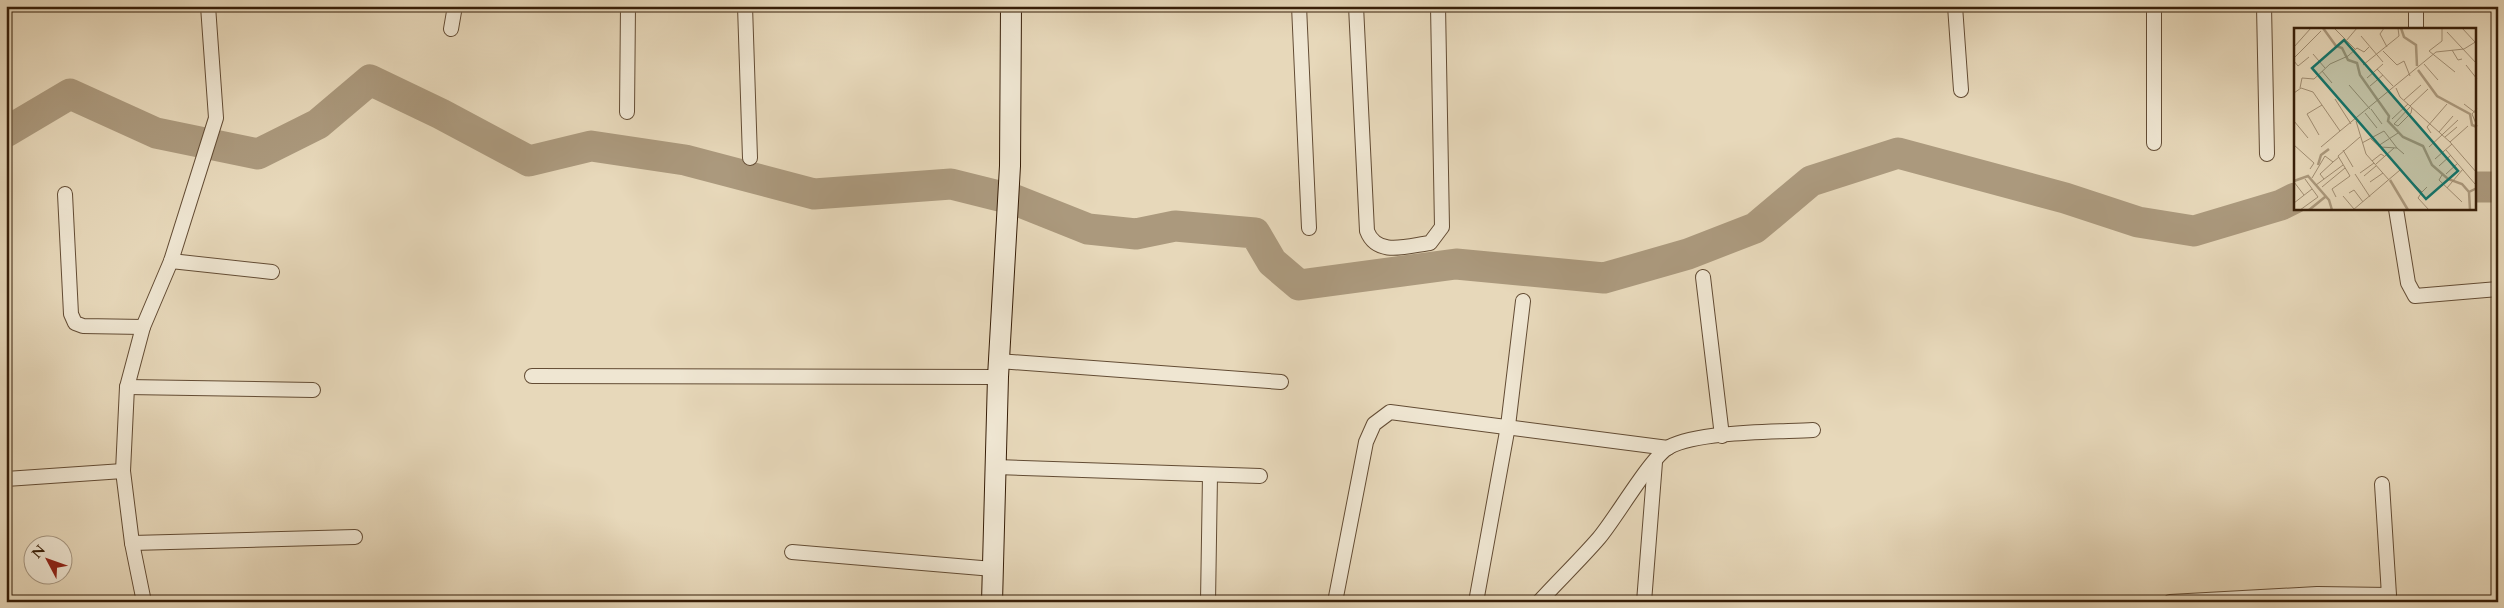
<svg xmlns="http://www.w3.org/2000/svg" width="2504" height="608" font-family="Cardo,serif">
	<rect width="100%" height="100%" fill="#e7d8ba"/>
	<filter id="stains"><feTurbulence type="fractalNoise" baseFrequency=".004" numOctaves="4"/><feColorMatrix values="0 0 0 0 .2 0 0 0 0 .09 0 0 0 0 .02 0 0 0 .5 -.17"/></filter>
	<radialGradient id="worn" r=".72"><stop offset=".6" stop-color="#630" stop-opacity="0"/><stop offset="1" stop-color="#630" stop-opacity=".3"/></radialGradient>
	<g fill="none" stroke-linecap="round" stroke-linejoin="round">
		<g stroke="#ab997d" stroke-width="31">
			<polyline points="6,132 70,94 156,133 258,154 318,124 370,80 441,114 529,161 591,146 685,160 814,194 951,184 1015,200 1088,229 1136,234 1175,226 1255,233 1272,262 1299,285 1456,264 1604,278 1688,254 1755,228 1811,181 1898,153 2065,198 2138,222 2194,231 2281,205 2295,198"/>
			<polyline points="2475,187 2498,187"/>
		</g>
		<g stroke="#634c34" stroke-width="16">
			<g id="minor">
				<polyline points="745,6 750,158"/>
				<polyline points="1299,6 1309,228"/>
				<path d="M1356 6 1367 231C1377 257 1407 246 1430 243L1442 227 1438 6"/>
				<polyline points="1955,6 1961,90"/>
				<polyline points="2154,6 2154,143"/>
				<polyline points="2264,6 2267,154"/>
				<polyline points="2416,6 2416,29"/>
				<polyline points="451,29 455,6"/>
				<polyline points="627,112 628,6"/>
				<polyline points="65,194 71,314 75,323 83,326 143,327"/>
				<polyline points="2396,209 2408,283 2415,296 2498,289"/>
				<polyline points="171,261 272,272"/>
				<polyline points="1703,277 1722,436"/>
				<polyline points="999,361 1281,382"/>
				<polyline points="532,376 998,377"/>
				<polyline points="127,387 313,390"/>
				<polyline points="996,467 1260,476"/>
				<polyline points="6,479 123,471"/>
				<polyline points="132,543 355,537"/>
				<polyline points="792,552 993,569"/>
				<polyline points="144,602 132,543 123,471 127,387 143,327 171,261 216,118 208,6"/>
				<polyline points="1208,602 1210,475"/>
				<polyline points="1335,602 1366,442 1374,424 1390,412 1668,448"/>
				<polyline points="1476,602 1508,426 1523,301"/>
				<path d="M1539 602C1559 580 1580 560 1599 538 1616 518 1651 457 1669 447 1699 431 1777 432 1813 430"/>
				<polyline points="1644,602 1655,462"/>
				<polyline points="2170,602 2317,594 2389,595 2382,484"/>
			</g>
		</g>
		<g stroke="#371e08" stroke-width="22">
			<polyline id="secondary" points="992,602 998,377 1010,166 1011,6"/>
		</g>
		<use href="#minor" stroke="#efe6d2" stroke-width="14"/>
		<use href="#secondary" stroke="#efe6d2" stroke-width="20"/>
	</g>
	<g transform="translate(2294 28)">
		<rect width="182" height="182" fill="#e7d8ba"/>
		<path fill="none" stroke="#ab997d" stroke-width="2.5" d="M29 0 42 18 48 20 54 32 63 35 66 47 95 88 94 93 109 109 129 118 138 137 154 151 168 156 175 164M107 0 110 9 122 17 123 38M124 42 143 68 176 86 178 97 183 99M24 137 27 127 35 121M96 152 114 182M0 153 14 148 35 172 38 182M15 182 31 169M176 182 175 164 183 160"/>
		<path fill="none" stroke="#a18e73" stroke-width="1" d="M40 0 61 21M90 0 86 6 93 19M148 0V13L135 23 161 44M168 0 181 14M153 4 183 36M67 8 89 34M52 13 63 0M0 19 17 0M158 22 164 32 168 31M89 23 103 37 110 33 116 48M19 26 31 40M0 30 27 3M0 33 4 38 15 29M130 36 144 52M69 37 105 8 104 0M172 37 183 51M83 41 99 58M28 43 38 55M73 50 89 36M55 57 76 81M76 58 89 47M6 60 8 50 20 51 36 36 54 28 63 20 70 24 75 19M102 60 106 69 156 114 183 145M0 65 7 60 19 64 46 103 142 24 170 21 183 13M41 71 57 96M110 72 127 57M170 76 183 86M116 78 134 61M117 78 100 96 104 98 117 85 118 80M183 80 178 86 183 98M77 81 88 96M71 85 83 100M98 91 114 76M0 93 14 110M62 93 72 126 95 152M145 104 159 88M137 105 133 99 153 76M25 107 13 86 28 77M151 109 163 99M77 111 86 119 103 120 110 126M156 114 174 98M68 115 90 103 103 120M0 117 20 135 16 141M84 118 104 105M27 119 46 103M135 119 164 92M49 122 59 139M152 122 181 156M141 131 158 116M78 133 87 126 90 128M82 136 100 120M145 138 157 127M66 145 80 135M61 146 76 169M152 146 164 135M148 147 145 152 168 174M70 148 82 138M18 150 31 128 39 134 45 129M30 151 26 146 39 134M0 154 10 167M76 154 89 145M22 157 49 137M28 159 51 140M153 160 169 141M128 164 124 170 135 182M55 165 60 162 69 174M49 168 60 181M42 169 38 161 56 148 44 128 66 109M0 175 18 161M6 182 24 169 11 151M59 182 106 142 128 164 133 159"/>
		<path fill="#0f766e" fill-opacity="0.15" stroke="#0f766e" stroke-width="2.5" d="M50 12 164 143 132 171 18 40Z"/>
		<rect width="182" height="182" fill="none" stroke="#371e08" stroke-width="2.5"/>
	</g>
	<rect width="2504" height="608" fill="none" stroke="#e7d8ba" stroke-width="25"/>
	<rect x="8" y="8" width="2489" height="593" fill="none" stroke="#371e08" stroke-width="2.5"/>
	<rect x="12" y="12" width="2479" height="583" fill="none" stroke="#371e08"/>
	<g transform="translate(48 560) rotate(311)"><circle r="24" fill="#efe6d2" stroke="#a59681"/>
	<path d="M0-4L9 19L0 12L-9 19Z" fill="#8f2418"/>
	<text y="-8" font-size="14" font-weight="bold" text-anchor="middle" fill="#371e08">N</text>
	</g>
	<rect width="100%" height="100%" filter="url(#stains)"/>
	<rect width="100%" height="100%" fill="url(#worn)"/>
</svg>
